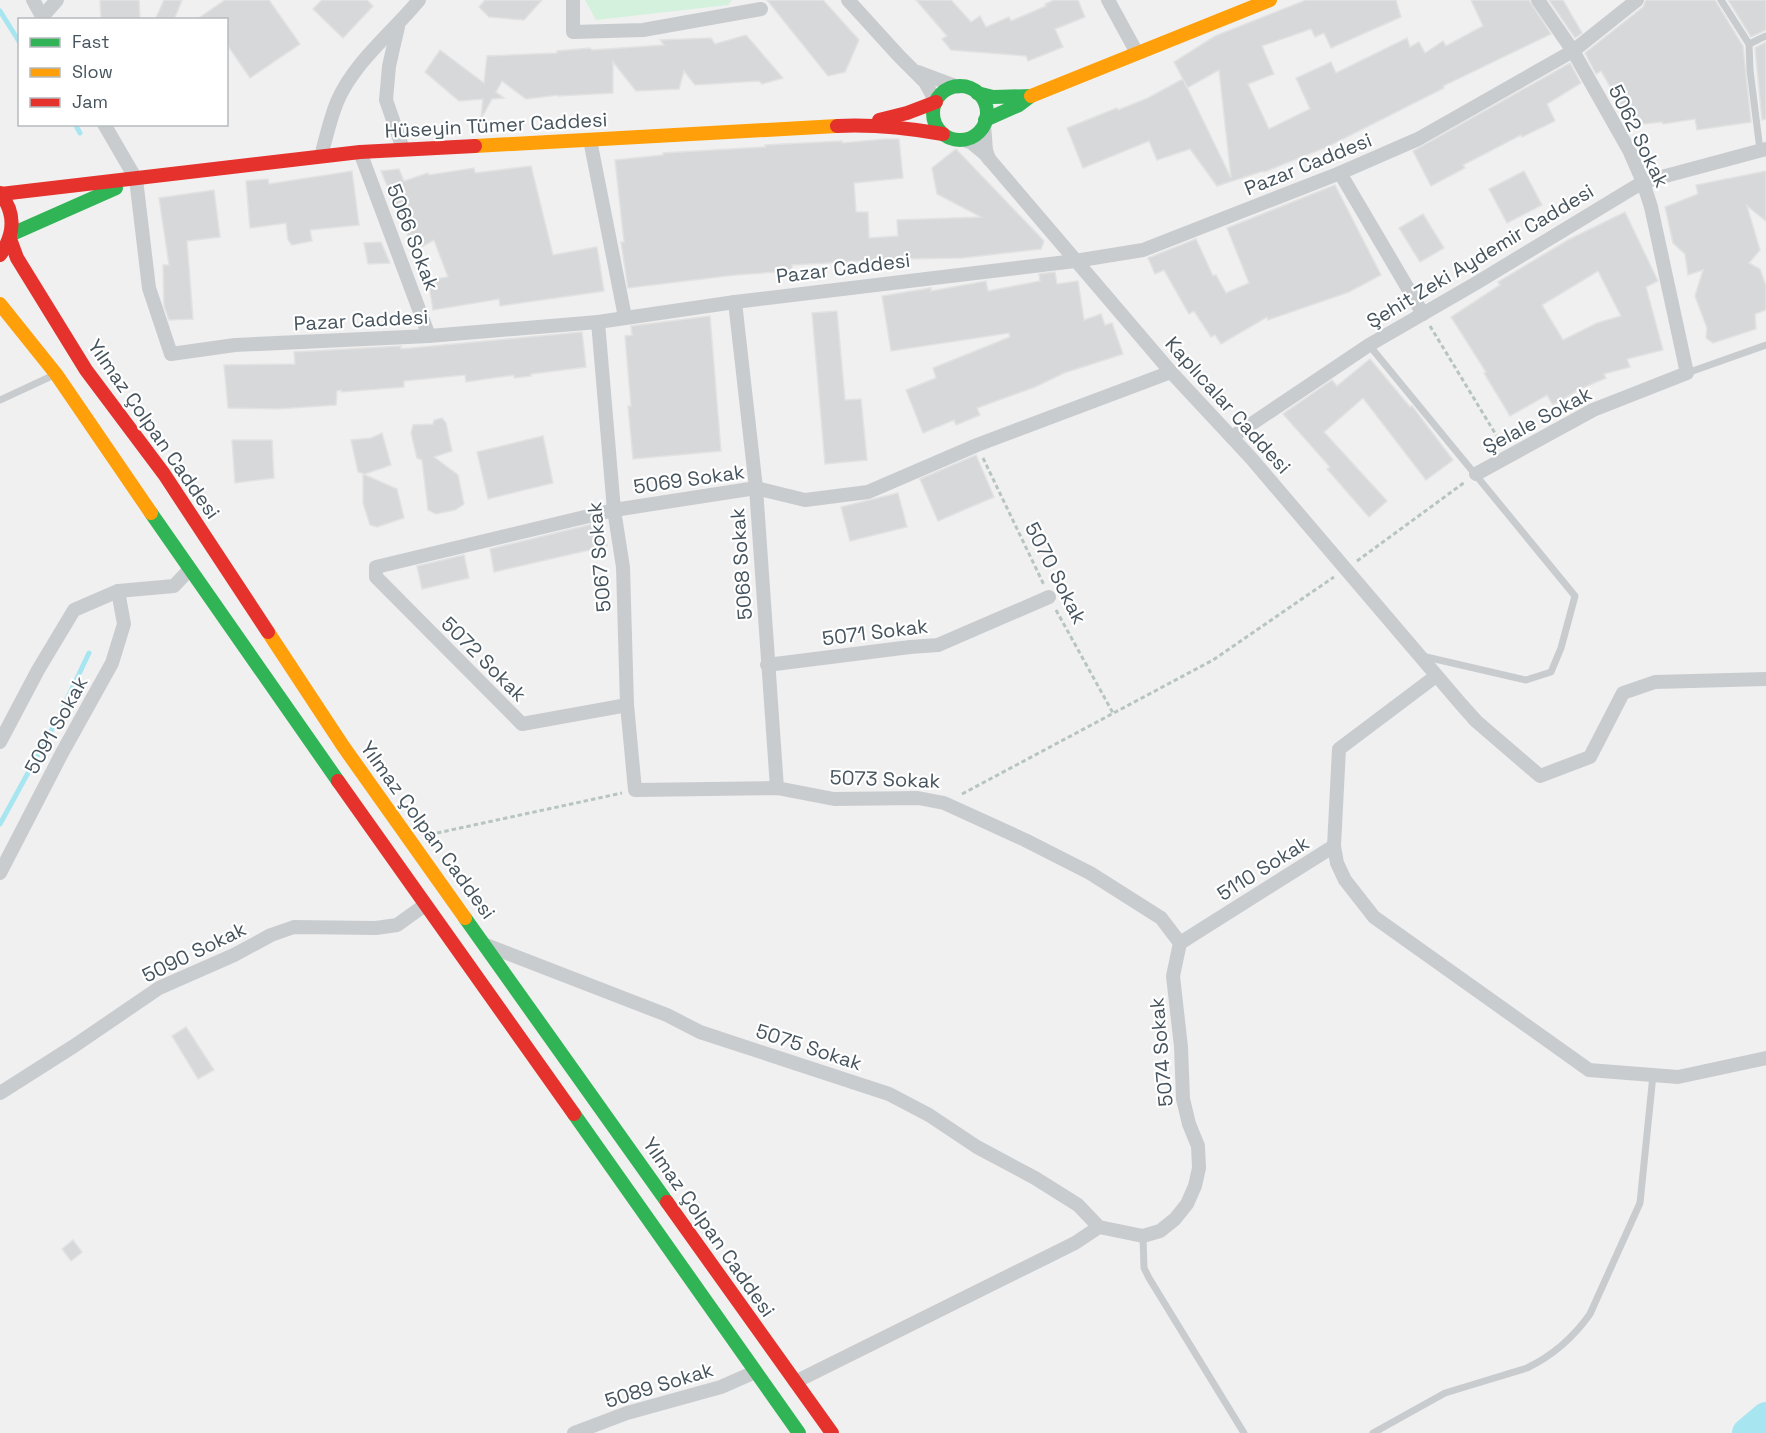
<svg xmlns="http://www.w3.org/2000/svg" width="1766" height="1433" font-family="'Space Grotesk',sans-serif">
	<rect width="100%" height="100%" fill="#f1f0f0"/>
	<polygon fill="#d4f1dd" points="585,0 732,0 728,5 596,20"/>
	<g fill="none" stroke-linecap="round" stroke-linejoin="round">
		<g stroke="#a7e6f1" stroke-width="5">
			<polyline points="0,11 20,43"/>
			<polyline points="75,124 80,133"/>
			<polyline points="0,824 57,720 89,653"/>
		</g>
		<polyline stroke="#a7e6f1" stroke-width="30" points="1747,1433 1766,1417"/>
	</g>
	<g fill="#d7d8d9" stroke="#e2e2e3" stroke-width="1.5" fill-rule="evenodd">
		<polygon points="100,0 139,0 140,20 101,20"/>
		<polygon points="164,0 182,0 174,20 155,20"/>
		<polygon points="225,0 269,0 300,44 250,78 226,43 226,20 196,20"/>
		<polygon points="322,0 367,0 373,6 343,38 313,9"/>
		<polygon points="485,0 542,0 524,20 489,17 479,7"/>
		<polygon points="767,0 823,0 859,40 845,72 828,76"/>
		<polygon points="916,0 951,0 971,22 980,16 986,27 1009,17 1011,21 1046,6 1045,4 1054,0 1078,0 1085,17 1055,29 1063,47 1028,61 1026,56 951,50 942,39 947,36"/>
		<path d="M1306 0H1396L1401 17 1331 48 1324 33 1315 37 1311 29 1262 46 1274 74 1248 84 1269 129 1310 109 1296 78 1331 62 1336 73 1407 38 1410 47 1419 42 1425 53 1443 41 1446 46 1483 26 1471 0H1529L1551 34 1443 86 1444 88 1327 147 1264 172 1263 171 1217 186 1190 149 1157 160 1149 141 1083 168 1067 128 1117 108 1118 110 1148 98 1183 79 1174 62 1215 36ZM1219 70 1231 178 1183 79 1187 88Z"/>
		<polygon points="1549,0 1563,0 1582,33 1575,38"/>
		<polygon points="1646,0 1715,0 1743,46 1751,122 1697,130 1695,119 1663,124 1662,122 1633,125 1601,71 1596,74 1585,53 1643,7"/>
		<polygon points="1728,0 1766,0 1766,30 1751,37"/>
		<polygon points="746,35 783,78 762,84 759,81 695,85 684,71 679,89 636,91 613,62 613,93 558,96 558,95 526,99 502,81 496,92 504,98 492,99 481,119 483,99 459,101 425,72 440,50 484,83 487,56 557,53 557,51 590,48 592,50 664,45 660,40 711,38 715,44"/>
		<polygon points="1766,42 1766,119 1762,120 1755,48"/>
		<polygon points="1570,63 1581,83 1547,104 1555,121 1522,137 1521,135 1463,165 1465,168 1431,186 1413,151"/>
		<polygon points="885,139 899,139 903,178 854,183 856,212 868,212 869,238 898,236 897,220 981,217 937,194 932,168 956,149 1044,241 1041,249 962,258 899,259 792,265 792,271 735,275 628,288 621,242 624,242 615,160 663,155 663,153 765,147 765,145 842,141 842,143"/>
		<polygon points="531,166 553,255 597,247 604,291 500,306 499,299 433,310 428,280 448,277 434,240 414,251 381,171 399,169 404,181 428,173 429,175 474,168 475,173"/>
		<polygon points="352,171 359,225 310,230 312,241 292,245 288,240 286,223 250,228 246,181 268,179 269,184"/>
		<polygon points="1524,171 1542,205 1507,223 1489,189"/>
		<polygon points="1766,171 1766,221 1747,206 1760,250 1749,263 1760,269 1766,286 1766,310 1755,314 1756,329 1713,343 1706,338 1707,328 1695,296 1703,270 1688,275 1685,254 1673,243 1665,207 1698,194 1696,185"/>
		<polygon points="1335,185 1381,275 1349,292 1268,320 1267,317 1221,344 1215,335 1211,337 1194,311 1189,314 1164,270 1155,274 1148,258 1196,239 1213,276 1216,275 1226,293 1249,283 1227,228"/>
		<polygon points="214,190 220,237 187,241 193,319 169,320 164,306 163,265 169,265 159,198"/>
		<path d="M1625 212 1657 279 1658 281 1646 287 1663 350 1627 359 1630 367 1604 374 1606 378 1580 389 1553 405 1547 395 1510 416 1484 373 1486 372 1451 317 1500 285 1498 282 1568 240ZM1598 271 1621 316 1597 323 1563 340 1542 305Z"/>
		<polygon points="1423,214 1444,248 1420,262 1399,228"/>
		<polygon points="381,242 390,263 368,264 364,243"/>
		<polygon points="1055,272 1057,284 1078,281 1084,320 1101,314 1105,325 1112,323 1123,354 1064,373 1035,387 977,408 980,415 956,425 954,420 923,433 906,390 936,378 933,368 1010,337 1009,333 891,351 882,296 931,288 931,291 986,281 988,291 1040,281 1039,274"/>
		<polygon points="837,311 845,400 861,399 867,460 825,464 812,313"/>
		<polygon points="710,316 721,451 633,459 628,406 631,406 625,336 632,335 631,326"/>
		<polygon points="582,332 586,367 531,374 531,376 514,378 514,375 466,382 465,375 404,381 404,387 341,392 341,390 337,391 336,405 277,409 228,408 224,365 295,364 294,352 401,346 401,349"/>
		<polygon points="1370,359 1410,407 1412,406 1453,460 1426,480 1363,398 1324,432 1387,501 1369,517 1327,469 1330,467 1283,414 1332,380 1337,386"/>
		<polygon points="442,418 446,423 452,451 434,457 458,475 464,504 455,510 436,514 428,510 422,460 417,458 411,433 413,425 433,424 434,420"/>
		<polygon points="382,433 391,465 365,474 358,472 351,440 371,438"/>
		<polygon points="543,436 553,483 488,499 477,452"/>
		<polygon points="232,440 272,440 274,478 235,483"/>
		<polygon points="976,455 994,497 938,521 920,479"/>
		<polygon points="363,474 397,489 404,518 377,527 370,525 363,503"/>
		<polygon points="898,493 907,527 850,541 841,507"/>
		<polygon points="601,522 607,546 494,572 490,549"/>
		<polygon points="464,555 469,578 422,589 417,566"/>
		<polygon points="186,1027 214,1070 198,1079 172,1036"/>
		<polygon points="73,1240 82,1252 71,1261 62,1249"/>
	</g>
	<g fill="none" stroke-linecap="round" stroke-linejoin="round">
		<g stroke="#b7c5c0" stroke-width="3" stroke-dasharray="4.5 3" stroke-linecap="butt">
			<polyline points="1430,326 1501,443"/>
			<polyline points="983,458 1044,585"/>
			<polyline points="1357,561 1465,482"/>
			<polyline points="1056,610 1113,713"/>
			<polyline points="962,794 1213,660 1334,577"/>
			<polyline points="437,833 622,793"/>
		</g>
		<g stroke="#c9cccf" stroke-width="7">
			<polyline points="1721,0 1749,44 1750,70 1760,150"/>
			<polyline points="1749,44 1766,36"/>
			<polyline points="1369,345 1575,596 1561,648 1551,672 1526,680 1422,656"/>
			<polyline points="1687,373 1766,345"/>
			<polyline points="0,400 54,375"/>
			<polyline points="1143,1236 1144,1268 1149,1278 1244,1433"/>
			<path d="M1373 1433 1445 1393 1527 1368C1554 1355 1573 1338 1590 1314L1640 1203 1653 1075"/>
		</g>
		<g stroke="#c9cccf" stroke-width="14">
			<polyline points="33,0 44,20"/>
			<polyline points="573,0 573,32 643,30 761,9"/>
			<polyline points="848,0 899,56 925,82 936,102"/>
			<polyline points="1108,0 1137,53"/>
			<polyline points="42,17 57,0"/>
			<polyline points="398,27 389,66 386,100 403,149"/>
			<polyline points="918,72 958,87"/>
			<polyline points="104,124 136,179 149,288 171,354 235,345 429,336 598,322 735,302 1075,261 1143,250 1340,173 1418,139 1573,51 1637,0"/>
			<polyline points="984,125 986,150 989,159"/>
			<polyline points="590,140 625,317"/>
			<polyline points="964,140 972,143 984,153 1171,372 1251,458 1460,703 1476,721 1540,776 1590,757 1623,693 1655,682 1766,679"/>
			<polyline points="360,152 429,336"/>
			<path d="M321 156C326 138 330 119 337 102 354 62 392 33 419 0"/>
			<polyline points="1340,173 1423,314"/>
			<polyline points="735,302 756,488 777,788"/>
			<polyline points="598,322 614,510 623,567 627,705 635,790 777,788 834,799 918,798 944,803 1025,840 1090,873 1161,918 1180,943 1173,976 1181,1047 1183,1099 1189,1124 1198,1146 1199,1168 1195,1186 1187,1204 1175,1219 1160,1231 1143,1236 1099,1227 1075,1243 795,1382"/>
			<polyline points="1232,437 1369,345 1478,282 1643,182 1766,149"/>
			<polyline points="1476,474 1593,410 1687,373 1651,207 1643,182 1629,150 1573,51 1538,0"/>
			<polyline points="767,665 910,647 938,645 1049,597"/>
			<polyline points="1436,676 1339,749 1334,846 1337,863 1345,880 1374,917 1589,1070 1678,1077 1766,1058"/>
			<polyline points="627,705 522,724 376,577 376,567 614,510 756,488 805,500 868,492 977,445 1171,372"/>
			<polyline points="0,742 38,670 74,610 118,591 174,586 189,570"/>
			<polyline points="0,873 62,753 112,663 124,624 118,591"/>
			<polyline points="1180,943 1334,846"/>
			<polyline points="486,945 667,1015 700,1032 889,1094 929,1115 977,1147 1035,1178 1078,1205 1099,1227"/>
			<polyline points="0,1093 74,1046 159,988 234,955 271,935 294,927 376,928 397,925 425,905"/>
			<polyline points="574,1433 627,1413 721,1387 755,1372"/>
		</g>
		<g stroke="#30b455" stroke-width="14">
			<circle cx="960" cy="113" r="27"/>
			<polyline points="977,93 993,97 1031,96 1019,105 985,120"/>
			<polyline points="12,234 116,188"/>
			<polyline points="151,513 338,781"/>
			<polyline points="465,918 667,1202"/>
			<polyline points="574,1114 799,1433"/>
		</g>
		<g stroke="#ff9f0a" stroke-width="14">
			<polyline points="1031,96 1270,0"/>
			<polyline points="475,146 837,126"/>
			<polyline points="0,304 56,374 151,513"/>
			<polyline points="268,632 343,746 465,918"/>
		</g>
		<g stroke="#e5322d" stroke-width="14">
			<polyline points="879,120 907,113 936,102"/>
			<path d="M837 126C873 124 908 128 943 134"/>
			<path d="M0 193C16 213 15 234 0 255"/>
			<polyline points="1,194 360,152 475,146"/>
			<polyline points="10,239 17,258 86,370 164,474 268,632"/>
			<polyline points="338,781 574,1114"/>
			<polyline points="667,1202 832,1433"/>
		</g>
	</g>
	<g text-anchor="middle" stroke-width="4.5" stroke-linejoin="round" paint-order="stroke">
		<g font-size="20" fill="#46545e" stroke="#fff">
			<text transform="translate(496 125) rotate(-3)" y="7">Hüseyin Tümer Caddesi</text>
			<text transform="translate(1639 136) rotate(64)" y="7">5062 Sokak</text>
			<text transform="translate(1308 164) rotate(-22)" y="7">Pazar Caddesi</text>
			<text transform="translate(413 237) rotate(69)" y="7">5066 Sokak</text>
			<text transform="translate(1480 256) rotate(-31)" y="7">Şehit Zeki Aydemir Caddesi</text>
			<text transform="translate(843 268) rotate(-7)" y="7">Pazar Caddesi</text>
			<text transform="translate(361 320) rotate(-3)" y="7">Pazar Caddesi</text>
			<text transform="translate(1228 405) rotate(48)" y="7">Kaplıcalar Caddesi</text>
			<text transform="translate(1537 420) rotate(-28)" y="7">Şelale Sokak</text>
			<text transform="translate(154 429) rotate(55)" y="7">Yılmaz Çolpan Caddesi</text>
			<text transform="translate(689 479) rotate(-8)" y="7">5069 Sokak</text>
			<text transform="translate(599 557) rotate(-95)" y="7">5067 Sokak</text>
			<text transform="translate(741 564) rotate(-94)" y="7">5068 Sokak</text>
			<text transform="translate(1056 573) rotate(63)" y="7">5070 Sokak</text>
			<text transform="translate(875 632) rotate(-7)" y="7">5071 Sokak</text>
			<text transform="translate(484 659) rotate(45)" y="7">5072 Sokak</text>
			<text transform="translate(56 725) rotate(-61)" y="7">5091 Sokak</text>
			<text transform="translate(885 779) rotate(2)" y="7">5073 Sokak</text>
			<text transform="translate(428 830) rotate(54)" y="7">Yılmaz Çolpan Caddesi</text>
			<text transform="translate(1263 868) rotate(-32)" y="7">5110 Sokak</text>
			<text transform="translate(194 952) rotate(-26)" y="7">5090 Sokak</text>
			<text transform="translate(809 1047) rotate(18)" y="7">5075 Sokak</text>
			<text transform="translate(1161 1052) rotate(-95)" y="7">5074 Sokak</text>
			<text transform="translate(709 1227) rotate(55)" y="7">Yılmaz Çolpan Caddesi</text>
			<text transform="translate(659 1385) rotate(-17)" y="7">5089 Sokak</text>
		</g>
	</g>
	<rect x="18" y="18" width="210" height="108" fill="#ffffff" stroke="#b5bbbf" stroke-width="1.5"/>
	<rect x="30" y="38" width="30" height="9" fill="#30b455" stroke="#b5bbbf" stroke-width="1.5"/>
	<text x="72" y="48" font-size="18" fill="#46545e">Fast</text>
	<rect x="30" y="68" width="30" height="9" fill="#ff9f0a" stroke="#b5bbbf" stroke-width="1.5"/>
	<text x="72" y="78" font-size="18" fill="#46545e">Slow</text>
	<rect x="30" y="98" width="30" height="9" fill="#e5322d" stroke="#b5bbbf" stroke-width="1.5"/>
	<text x="72" y="108" font-size="18" fill="#46545e">Jam</text>
</svg>
